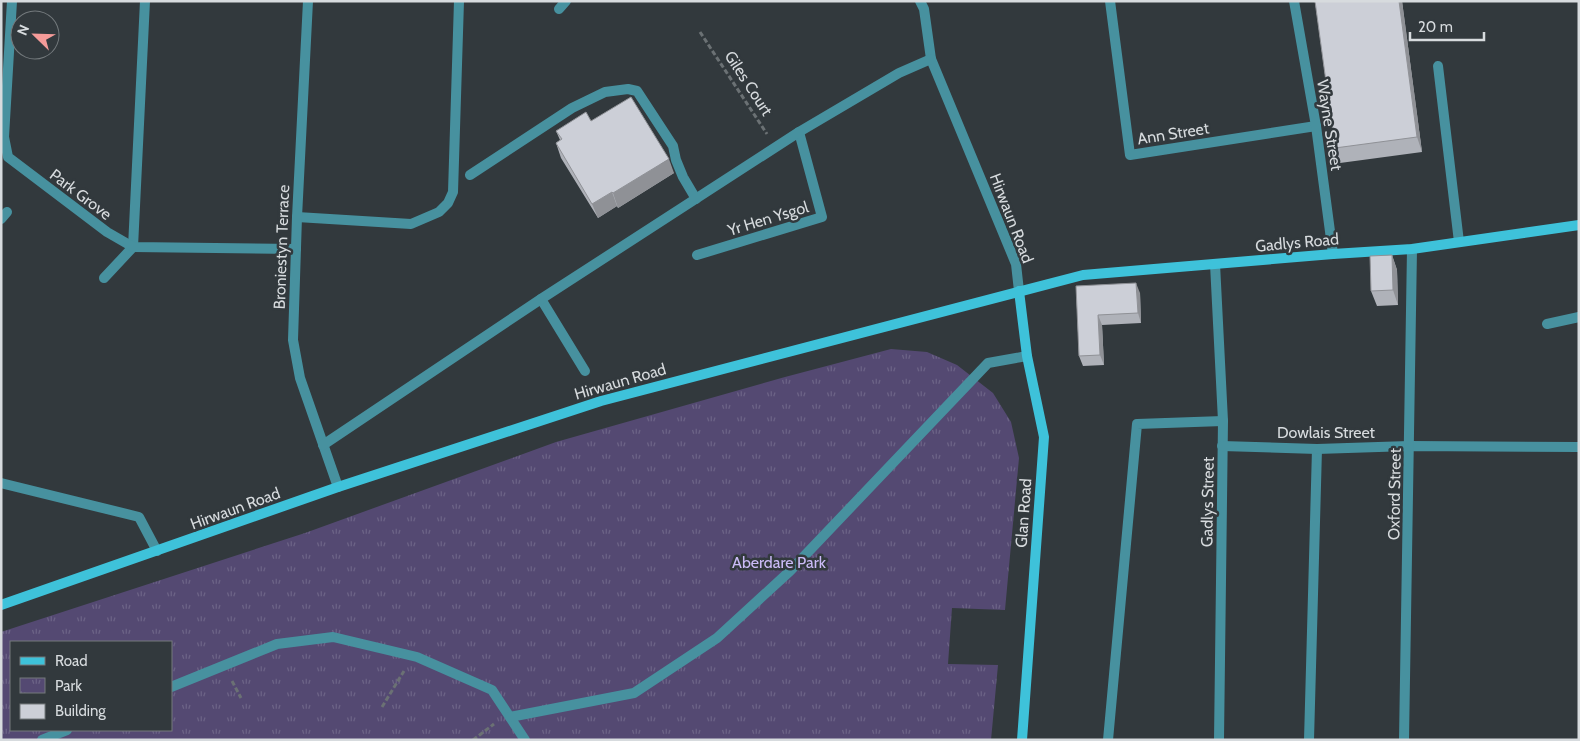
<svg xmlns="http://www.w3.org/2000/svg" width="1580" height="741" font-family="Cabin,sans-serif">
	<defs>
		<pattern id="park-tufts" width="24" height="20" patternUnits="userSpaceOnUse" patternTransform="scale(1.25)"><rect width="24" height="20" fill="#544972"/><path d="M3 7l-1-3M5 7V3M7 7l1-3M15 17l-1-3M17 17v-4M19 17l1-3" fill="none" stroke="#6c6386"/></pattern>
	</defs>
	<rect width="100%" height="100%" fill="#32393d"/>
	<path fill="url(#park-tufts)" fill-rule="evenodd" d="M891 349 927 352 957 365 993 393 1011 422 1019 458 1005 610 952 608 948 664 998 665 991 740H1V632L305 533 556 442 785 377ZM11 642H171V730H11Z"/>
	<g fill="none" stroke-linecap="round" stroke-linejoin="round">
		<g stroke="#6b7174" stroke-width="3" stroke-dasharray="5 2.5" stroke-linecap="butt">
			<polyline points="700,32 767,134"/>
			<polyline points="232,681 241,698"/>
			<polyline points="382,707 404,671"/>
			<polyline points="473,740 494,724"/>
		</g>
		<g stroke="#47919f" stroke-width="10">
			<polyline points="1438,66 1459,242"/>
			<polyline points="470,175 572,108 605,92 628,89 637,91 673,146 676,160 683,177 696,199"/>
			<polyline points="297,217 411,224 439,212 448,203 453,192 459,1"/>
			<polyline points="1,219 7,212"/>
			<polyline points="104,278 133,247 145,1"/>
			<polyline points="1547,324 1579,317"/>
			<polyline points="171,687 277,644 333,637 417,657 492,690 525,740"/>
			<polyline points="510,717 634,693 717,638 790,571 988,363 1027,356"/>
			<polyline points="42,740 67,730"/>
			<polyline points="1108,740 1137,424 1223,421"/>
			<polyline points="1309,740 1317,449"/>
		</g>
		<g stroke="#47919f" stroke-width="10">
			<polyline points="12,1 4,137 8,157 107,232 133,247 296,249"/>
			<polyline points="308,1 297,217 293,340 300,378 338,487"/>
			<polyline points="920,1 924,9 931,59 1016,264 1019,291"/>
			<polyline points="1110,1 1130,155 1316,126"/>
			<polyline points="1294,1 1316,126 1333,254"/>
			<polyline points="559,9 566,1"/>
			<polyline points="697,255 822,217 799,132"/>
			<polyline points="1215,264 1223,421 1219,740"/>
			<polyline points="541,299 585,371"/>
			<polyline points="323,445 541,299 799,132 899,73 931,59"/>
			<polyline points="1222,446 1317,449 1409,446 1579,447"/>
			<polyline points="1,483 139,517 157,551"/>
			<polyline points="1404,740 1412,249"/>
		</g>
		<g stroke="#3ec2da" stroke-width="10">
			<polyline points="1019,291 1027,356 1044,437 1022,740"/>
			<polyline points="1,605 338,487 601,401 1083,275 1333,254 1412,249 1579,225"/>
		</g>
	</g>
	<g fill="#afb2b9">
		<polygon points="1315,1 1402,1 1422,152 1340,163 1335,148"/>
		<polygon points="591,121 674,173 618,208 617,206 598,218 561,158 556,143 560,140 556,131"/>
		<polygon points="1392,255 1397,270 1398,305 1377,306 1371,291"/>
		<polygon points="1076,286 1140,293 1141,323 1102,325 1104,365 1083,366 1079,356"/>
	</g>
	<g fill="#8f9196">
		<polygon points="1399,1 1402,1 1422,152 1417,137"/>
		<polygon points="669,159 674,173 618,208 613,193"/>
		<polygon points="612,192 617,206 598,218 592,204"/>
		<polygon points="1392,255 1397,270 1398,305 1393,290"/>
		<polygon points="1136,283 1140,293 1141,323 1138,313"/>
		<polygon points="1098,315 1102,325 1104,365 1100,355"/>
	</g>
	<g fill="#cccfd7" stroke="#8f9196">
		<polygon points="1315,1 1399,1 1417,137 1335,148"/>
		<polygon points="631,97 669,159 613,193 612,192 592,204 556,143 562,139 556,131 586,112 591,121"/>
		<polygon points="1392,255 1393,290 1371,291 1370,256"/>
		<polygon points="1136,283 1138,313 1098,315 1100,355 1079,356 1076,286"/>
	</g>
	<g text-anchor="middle" stroke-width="5" stroke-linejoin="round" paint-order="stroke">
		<g font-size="16" fill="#d7dbde" stroke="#32393d">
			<text transform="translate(749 83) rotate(57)" y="6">Giles Court</text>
			<text transform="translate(1330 125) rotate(81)" y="6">Wayne Street</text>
			<text transform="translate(1173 133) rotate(-9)" y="6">Ann Street</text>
			<text transform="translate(81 194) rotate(37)" y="6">Park Grove</text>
			<text transform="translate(768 218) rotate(-17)" y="6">Yr Hen Ysgol</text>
			<text transform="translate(1012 218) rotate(69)" y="6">Hirwaun Road</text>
			<text transform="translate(1297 242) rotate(-5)" y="6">Gadlys Road</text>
			<text transform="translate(281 247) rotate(-88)" y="6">Broniestyn Terrace</text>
			<text transform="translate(620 381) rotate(-16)" y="6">Hirwaun Road</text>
			<text x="1326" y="438">Dowlais Street</text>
			<text transform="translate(1394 494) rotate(-89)" y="6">Oxford Street</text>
			<text transform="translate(1207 502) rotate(-89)" y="6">Gadlys Street</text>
			<text transform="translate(235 508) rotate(-20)" y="6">Hirwaun Road</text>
			<text transform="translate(1023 513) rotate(-86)" y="6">Glan Road</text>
		</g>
		<g font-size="16" fill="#cbbbf7" stroke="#32393d">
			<text x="779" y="568">Aberdare Park</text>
		</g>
	</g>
	<rect width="1580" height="741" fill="none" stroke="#d7dbde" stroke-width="5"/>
	<rect x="10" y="641" width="162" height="90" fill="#32393d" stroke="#747a7d"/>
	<rect x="20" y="657" width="25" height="8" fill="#3ec2da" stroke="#747a7d"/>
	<text x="55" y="666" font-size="15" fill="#d7dbde">Road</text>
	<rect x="20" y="678" width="25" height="15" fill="url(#park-tufts)" stroke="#747a7d"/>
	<text x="55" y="691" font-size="15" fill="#d7dbde">Park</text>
	<rect x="20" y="704" width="25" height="15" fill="#cccfd7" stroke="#747a7d"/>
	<text x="55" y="716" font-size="15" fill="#d7dbde">Building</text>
	<g transform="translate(35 35) rotate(293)"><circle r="24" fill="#32393d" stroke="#747a7d"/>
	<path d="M0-4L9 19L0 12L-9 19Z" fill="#f59b99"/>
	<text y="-8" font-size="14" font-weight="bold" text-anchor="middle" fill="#d7dbde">N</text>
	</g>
	<path d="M1410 32v8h74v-8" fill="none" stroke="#d7dbde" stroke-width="2.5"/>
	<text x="1418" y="32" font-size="15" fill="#d7dbde" stroke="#32393d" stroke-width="4" paint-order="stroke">20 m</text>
</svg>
